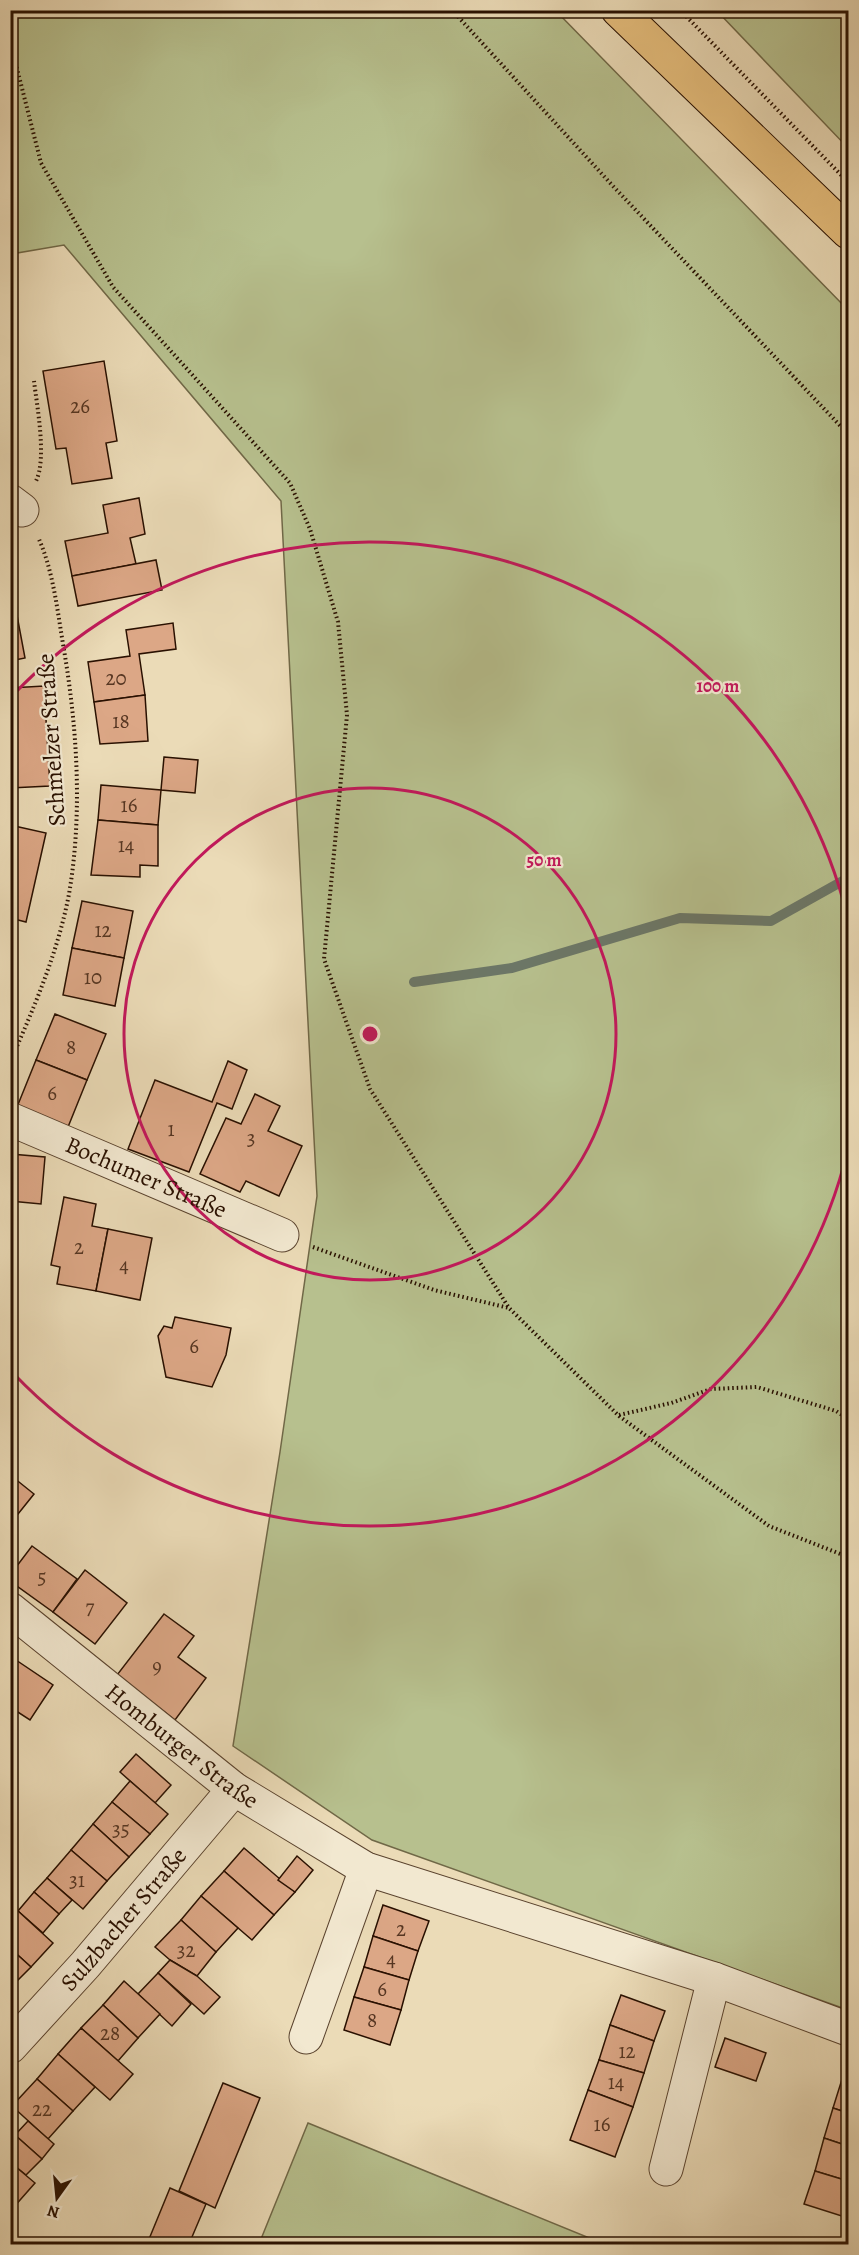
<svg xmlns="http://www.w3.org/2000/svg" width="859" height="2255" font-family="Alegreya,serif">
	<rect width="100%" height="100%" fill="#ebdbb7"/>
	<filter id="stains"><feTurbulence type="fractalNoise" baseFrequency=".00333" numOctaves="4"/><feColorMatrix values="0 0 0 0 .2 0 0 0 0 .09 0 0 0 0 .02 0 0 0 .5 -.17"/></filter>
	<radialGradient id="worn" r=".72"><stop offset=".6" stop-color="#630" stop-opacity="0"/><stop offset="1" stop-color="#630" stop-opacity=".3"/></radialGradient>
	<g fill="#b7c08e" stroke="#706847" stroke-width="1.5">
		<polygon points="11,11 556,11 848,310 848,2010 372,1840 233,1746 280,1452 317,1196 281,501 64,245 11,254"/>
		<polygon points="717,11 848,11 848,148"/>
		<polygon points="308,2123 604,2244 259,2244"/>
	</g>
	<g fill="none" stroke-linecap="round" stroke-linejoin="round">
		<polyline stroke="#6c7767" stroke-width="10" points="414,982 512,968 680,918 771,921 848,878"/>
	</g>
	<g fill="#dca786" stroke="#291000" stroke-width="1.5">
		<polygon points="104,361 117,441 106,443 112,478 72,484 66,448 56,449 43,371"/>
		<polygon points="139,498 145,534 130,538 136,564 72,576 65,541 108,533 103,505"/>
		<polygon points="156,560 162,590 78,606 72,576"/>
		<polygon points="10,578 25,658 10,661"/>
		<polygon points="173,623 176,649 139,654 145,695 94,702 88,662 130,656 126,630"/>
		<polygon points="44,686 50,786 10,788 10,688"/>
		<polygon points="145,695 148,741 100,744 94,702"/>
		<polygon points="164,757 198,760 195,793 161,790"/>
		<polygon points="101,785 161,790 158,825 98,820"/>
		<polygon points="98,820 158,825 158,866 140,865 140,877 91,875"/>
		<polygon points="10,825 46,833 26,922 10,918"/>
		<polygon points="82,901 133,911 124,958 72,948"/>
		<polygon points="72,948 124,958 115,1006 63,995"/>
		<polygon points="55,1014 106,1034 87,1080 36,1060"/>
		<polygon points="36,1060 87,1080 68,1127 17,1107"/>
		<polygon points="228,1061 247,1070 232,1109 217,1103 189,1172 128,1149 155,1080 212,1102"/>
		<polygon points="255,1094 280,1106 268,1131 302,1146 279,1196 246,1181 240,1192 200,1174 226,1118 241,1124"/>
		<polygon points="10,1146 11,1154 45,1157 41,1204 10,1201"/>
		<polygon points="64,1197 96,1204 92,1226 108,1229 96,1291 57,1284 60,1267 51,1265"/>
		<polygon points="108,1229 152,1238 140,1300 96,1291"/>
		<polygon points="175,1317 231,1328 226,1355 212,1387 166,1377 158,1336 164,1326 172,1328"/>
		<polygon points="14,1478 34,1494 10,1524 10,1482"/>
		<polygon points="32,1546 77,1579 53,1612 10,1581 10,1575"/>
		<polygon points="85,1570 127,1603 95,1644 53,1612"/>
		<polygon points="164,1614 194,1636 178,1657 206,1678 175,1720 117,1675"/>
		<polygon points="10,1656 53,1685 30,1720 10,1707"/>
		<polygon points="136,1754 171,1785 155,1803 120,1772"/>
		<polygon points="130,1781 168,1814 150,1834 112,1802"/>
		<polygon points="112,1802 150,1834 129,1857 93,1824"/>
		<polygon points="93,1824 129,1857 107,1881 71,1850"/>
		<polygon points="244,1848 295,1892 274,1915 224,1871"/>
		<polygon points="71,1850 107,1881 83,1909 47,1878"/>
		<polygon points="297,1856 313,1870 295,1892 278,1880"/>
		<polygon points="224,1871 274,1915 252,1940 201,1896"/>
		<polygon points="47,1878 72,1900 59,1914 34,1892"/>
		<polygon points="34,1892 59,1914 43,1933 18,1911"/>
		<polygon points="201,1896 238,1928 216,1952 181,1920"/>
		<polygon points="383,1905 429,1921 418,1951 373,1936"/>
		<polygon points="18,1911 53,1943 31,1967 10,1948 10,1919"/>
		<polygon points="181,1920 216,1952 197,1976 170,1960 155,1947"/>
		<polygon points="373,1936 418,1951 409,1980 364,1967"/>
		<polygon points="10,1948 31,1967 10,1988"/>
		<polygon points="170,1960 197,1976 220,1997 204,2014 158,1973"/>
		<polygon points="364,1967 409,1980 401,2010 354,1997"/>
		<polygon points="158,1973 191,2004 172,2026 138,1994"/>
		<polygon points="124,1981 160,2014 138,2038 103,2005"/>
		<polygon points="621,1995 665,2011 654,2041 610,2025"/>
		<polygon points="354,1997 401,2010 390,2045 344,2030"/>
		<polygon points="103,2005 138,2038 118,2061 81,2028"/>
		<polygon points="610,2025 654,2041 644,2073 599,2060"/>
		<polygon points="81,2028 133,2074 110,2100 58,2054"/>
		<polygon points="725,2038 766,2053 756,2081 715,2067"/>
		<polygon points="58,2054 95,2087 73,2111 37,2079"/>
		<polygon points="599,2060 644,2073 633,2107 588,2090"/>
		<polygon points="843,2076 848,2078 848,2113 833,2108"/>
		<polygon points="37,2079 73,2111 48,2139 12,2106"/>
		<polygon points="223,2083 260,2098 215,2208 179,2191"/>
		<polygon points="588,2090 633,2107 615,2157 570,2140"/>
		<polygon points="833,2108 848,2113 848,2146 824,2138"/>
		<polygon points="28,2121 54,2144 42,2159 15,2135"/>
		<polygon points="15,2135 42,2159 26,2175 10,2162 10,2140"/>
		<polygon points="824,2138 848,2146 848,2181 815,2171"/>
		<polygon points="10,2162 35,2183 13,2208 10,2206"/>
		<polygon points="815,2171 848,2181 848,2218 804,2204"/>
		<polygon points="170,2188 206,2204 189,2244 147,2244"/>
	</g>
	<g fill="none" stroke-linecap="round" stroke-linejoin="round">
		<g stroke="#5a432e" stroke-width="35">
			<g id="minor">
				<polyline points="10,501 22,510"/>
				<path id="s1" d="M10 1119 282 1235"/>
				<path id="s2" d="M10 1609 234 1789 366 1869 714 1979 848 2029"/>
				<polyline points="306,2037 366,1869"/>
				<path id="s3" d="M10 2047 85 1965 234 1789"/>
				<polyline points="666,2169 714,1979"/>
			</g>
		</g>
		<g stroke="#291000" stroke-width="35">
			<polyline id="primary" points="618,10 848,232"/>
		</g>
		<g stroke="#291000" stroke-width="4" stroke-dasharray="1.5 3" stroke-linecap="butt">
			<polyline points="452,10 612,185 848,434"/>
			<polyline points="680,10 848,182"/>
			<polyline points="10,41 41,163 113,287 290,483 310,529 338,622 347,715 324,959 370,1089 509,1308 619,1416 769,1526 848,1557"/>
			<path d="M34 381C37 406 47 459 36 481"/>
			<path d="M10 1062C34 1008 58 952 69 894 83 812 77 725 63 644 57 608 53 570 38 537"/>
			<polyline points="313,1247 434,1290 509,1308"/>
			<polyline points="619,1415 671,1403 711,1389 757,1387 836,1411 848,1419"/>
		</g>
		<use href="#minor" stroke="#f2e8d0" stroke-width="33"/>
		<use href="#primary" stroke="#e6be7c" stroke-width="33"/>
	</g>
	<g fill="none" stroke="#c2185b" stroke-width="3">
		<circle cx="370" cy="1034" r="246"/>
		<path d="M848 1149A492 492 0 0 1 13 1373M13 695A492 492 0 0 1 848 919"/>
	</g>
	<g text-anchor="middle" stroke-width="4.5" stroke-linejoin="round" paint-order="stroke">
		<g font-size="21" fill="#563622">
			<text x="80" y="413">26</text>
			<text x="116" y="685">20</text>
			<text x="121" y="728">18</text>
			<text x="129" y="812">16</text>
			<text x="126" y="852">14</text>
			<text x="103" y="937">12</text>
			<text x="93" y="984">10</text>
			<text x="71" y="1054">8</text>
			<text x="52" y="1100">6</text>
			<text x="171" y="1136">1</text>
			<text x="251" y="1145">3</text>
			<text x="79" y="1254">2</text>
			<text x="124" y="1272">4</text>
			<text x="194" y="1353">6</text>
			<text x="42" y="1584">5</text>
			<text x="90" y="1614">7</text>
			<text x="157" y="1673">9</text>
			<text x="121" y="1836">35</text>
			<text x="77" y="1887">31</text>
			<text x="401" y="1936">2</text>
			<text x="186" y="1957">32</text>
			<text x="391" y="1966">4</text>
			<text x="382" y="1996">6</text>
			<text x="372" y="2027">8</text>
			<text x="110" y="2040">28</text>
			<text x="627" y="2058">12</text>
			<text x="616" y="2089">14</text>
			<text x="42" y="2116">22</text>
			<text x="602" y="2131">16</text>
		</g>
		<g font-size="24" fill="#291000" stroke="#f2e8d0">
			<text transform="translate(51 740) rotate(-94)" y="8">Schmelzer Straße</text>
			<text dy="8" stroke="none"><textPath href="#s1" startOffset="148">Bochumer Straße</textPath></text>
			<text dy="8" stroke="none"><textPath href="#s2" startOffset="220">Homburger Straße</textPath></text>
			<text dy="8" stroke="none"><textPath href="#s3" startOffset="171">Sulzbacher Straße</textPath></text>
		</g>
	</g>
	<circle cx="370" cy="1034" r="9" fill="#c2185b" stroke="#f2e8d0" stroke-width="3"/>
	<g font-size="18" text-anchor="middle" font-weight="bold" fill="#c2185b" stroke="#f2e8d0" stroke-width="4.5" stroke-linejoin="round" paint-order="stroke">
		<text x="718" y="692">100 m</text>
		<text x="544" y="866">50 m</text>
	</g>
	<rect width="859" height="2255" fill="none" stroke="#ebdbb7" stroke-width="36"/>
	<rect x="12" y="12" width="835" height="2231" fill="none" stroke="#291000" stroke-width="3"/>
	<rect x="18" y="18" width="823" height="2219" fill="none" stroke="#291000" stroke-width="1.5"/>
	<g transform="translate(57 2198) rotate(195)" stroke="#f2e8d0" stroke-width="4.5" paint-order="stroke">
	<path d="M0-4.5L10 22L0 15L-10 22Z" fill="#291000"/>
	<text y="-9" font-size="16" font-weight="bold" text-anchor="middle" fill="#291000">N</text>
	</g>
	<rect width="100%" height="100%" filter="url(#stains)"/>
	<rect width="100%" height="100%" fill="url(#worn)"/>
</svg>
